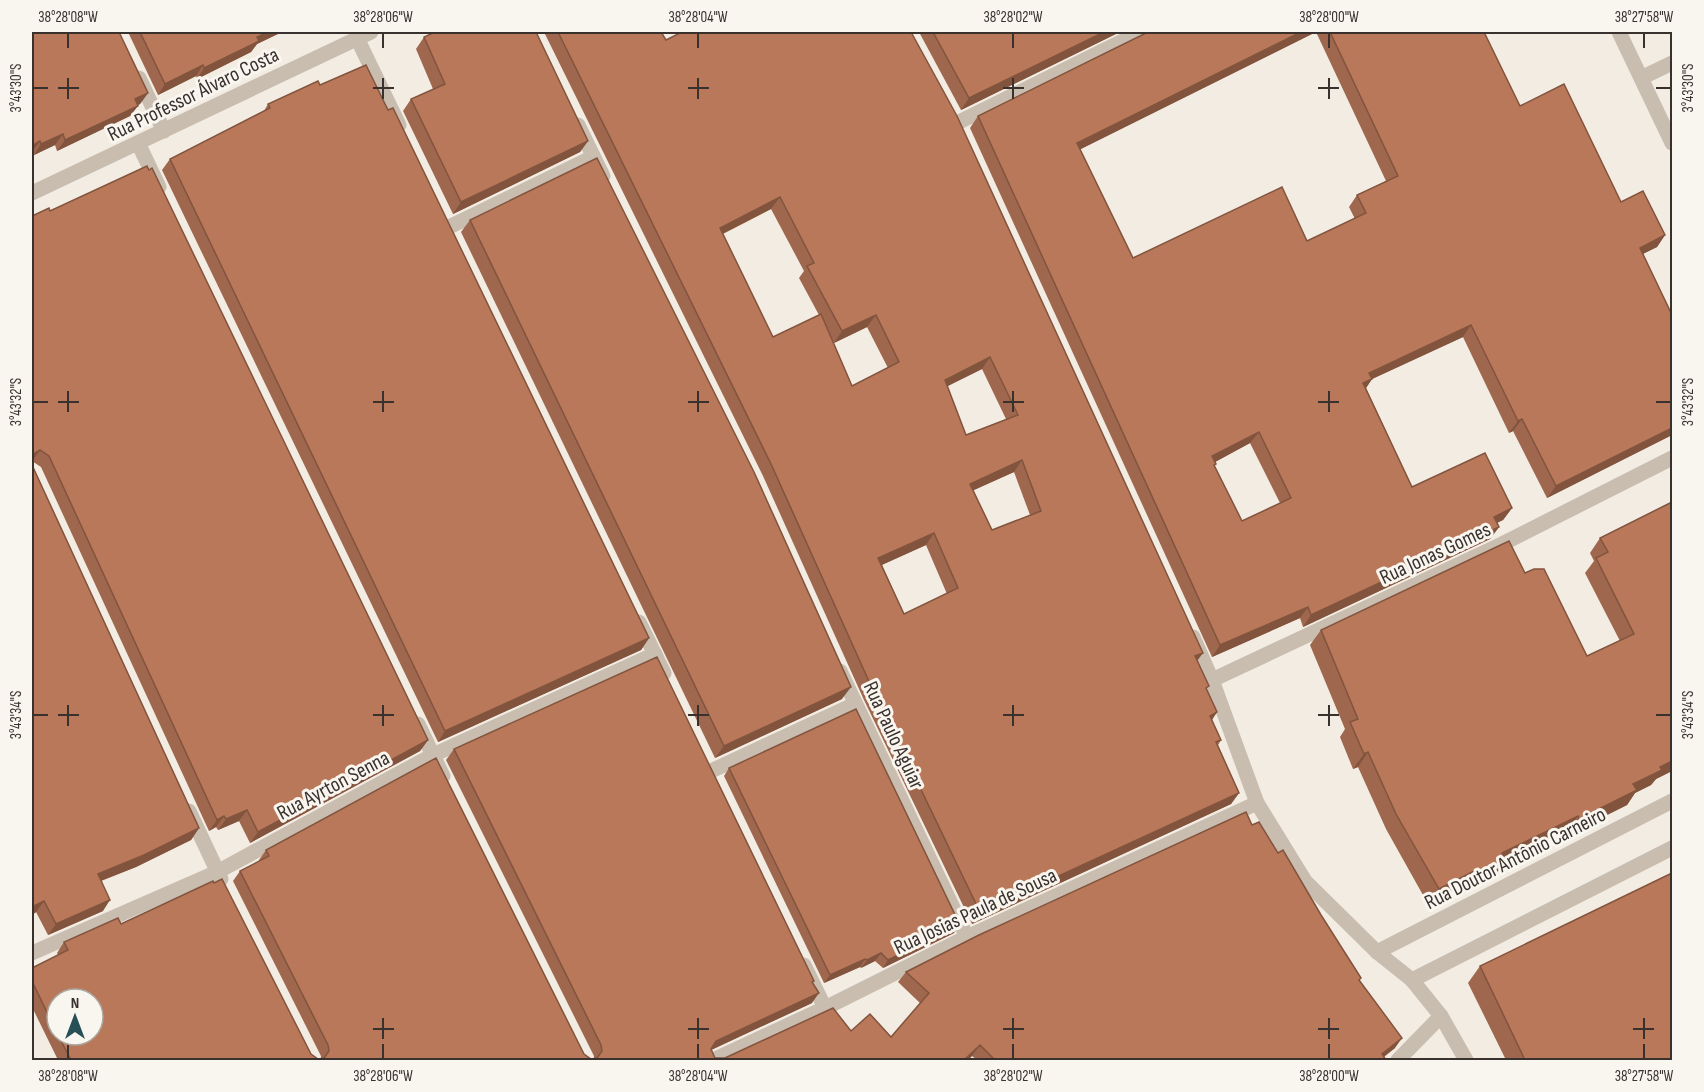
<svg xmlns="http://www.w3.org/2000/svg" width="1704" height="1092" font-family="'Sofia Sans Condensed',sans-serif">
	<rect width="100%" height="100%" fill="#f2ece3"/>
	<g fill="none" stroke-linecap="round" stroke-linejoin="round">
		<g stroke="#c9bdb0" stroke-width="15">
			<polyline points="1619,32 1672,143"/>
			<polyline points="357,38 399,125"/>
			<polyline points="139,78 164,131"/>
			<polyline points="1641,78 1672,63"/>
			<polyline points="957,123 1141,32"/>
			<polyline points="578,125 603,176"/>
			<polyline points="138,143 159,187"/>
			<polyline points="32,193 371,32"/>
			<polyline points="449,227 593,157"/>
			<polyline points="639,622 664,673"/>
			<polyline points="1193,637 1212,680 1257,803 1305,881 1377,952 1412,980 1441,1016 1466,1060"/>
			<polyline points="840,671 967,937"/>
			<polyline points="1212,680 1498,546 1672,458"/>
			<polyline points="418,724 443,776"/>
			<polyline points="711,771 855,704"/>
			<polyline points="189,811 221,879"/>
			<polyline points="1377,952 1672,801"/>
			<polyline points="32,953 217,872 433,755 655,654"/>
			<polyline points="804,965 825,1008"/>
			<polyline points="1412,980 1672,848"/>
			<polyline points="713,1060 825,1008 967,937 1257,803"/>
			<polyline points="1398,1060 1441,1016"/>
		</g>
	</g>
	<g fill="#9f674d" fill-rule="evenodd">
		<polygon points="32,32 148,93 140,104 138,105 130,116 57,151 55,145 34,155 32,152 32,153"/>
		<polygon points="128,32 282,32 257,44 251,52 197,79 196,76 158,95"/>
		<path d="M544 32H661L666 40 911 32 1197 661 1207 689 1217 712 1212 720 1221 740 1218 745 1239 793 1231 804 972 924 864 700 763 476ZM771 209 804 271 799 278 819 315 773 337 723 234ZM867 327 888 368 852 386 830 335 834 343ZM982 369 1006 419 966 435 947 386ZM1014 472 1030 515 992 530 973 490ZM926 545 947 594 904 614 882 565Z"/>
		<polygon points="919,32 1120,32 961,110"/>
		<path d="M1148 32H1484L1520 106 1621 202 1665 235 1657 247 1642 254 1672 315V435L1547 498 1513 431 1509 433 1463 337 1372 379 1366 388 1412 487 1512 508 1503 520 1497 523 1499 527 1490 539 1303 627 1300 618 1212 657 970 128 978 116ZM1316 32 1386 181 1357 195 1349 207 1355 219 1307 241 1133 258 1080 149ZM1250 443 1280 503 1242 521 1214 466 1215 462Z"/>
		<polygon points="424,37 588,141 580,152 453,214 403,111 411,99 433,89 416,49"/>
		<polygon points="268,104 649,638 641,650 438,742 162,170 170,159 264,111"/>
		<polygon points="50,211 428,740 420,751 250,843 239,821 218,830 216,827 209,831 41,467 32,461 32,462"/>
		<polygon points="470,220 842,699 715,758 461,232"/>
		<polygon points="32,465 199,828 191,840 136,867 101,881 103,911 48,935 36,912 32,915"/>
		<polygon points="1672,502 1672,771 1656,779 1651,785 1635,793 1627,805 1569,834 1567,830 1504,862 1495,876 1467,889 1465,885 1428,904 1386,829 1358,767 1353,769 1340,737 1345,729 1310,645 1321,630 1525,573 1587,656 1620,641 1585,573 1594,561 1590,553 1600,538"/>
		<path d="M454 749 812 983V1003L711 1050 715 1058H725L851 1031 891 1037 920 1003 898 982 906 972 1252 825 1278 853 1359 980 1395 1048 1384 1057 1386 1060H977L972 1056 968 1060H58L32 1007V968L58 955 57 953 64 942 121 924 318 1059 321 1058V1056L233 881 240 871 259 861V860L266 850 591 1059 594 1058V1056L446 760ZM57 999 93 1035H57Z"/>
		<polygon points="729,768 954,933 883,968 875,961 861,968 860,967 824,983 724,776"/>
		<polygon points="1480,966 1672,1060 1506,1060 1468,983"/>
	</g>
	<g fill="#82543e">
		<polygon points="268,32 282,32 257,44 251,52 197,79 204,68 257,37"/>
		<polygon points="1104,32 1120,32 961,110 969,98"/>
		<polygon points="1301,32 1316,32 1069,155 1077,143"/>
		<polygon points="203,65 196,76 158,95 165,84"/>
		<polygon points="148,93 140,104 128,110 135,99"/>
		<polygon points="138,106 130,116 57,151 65,140"/>
		<polygon points="63,134 55,145 34,155 41,144"/>
		<polygon points="40,141 32,152 32,153 32,146"/>
		<polygon points="588,141 580,152 453,214 461,202"/>
		<polygon points="780,197 771,209 712,239 720,228"/>
		<polygon points="1665,235 1657,247 1631,260 1640,248"/>
		<polygon points="876,315 867,327 834,343 842,331"/>
		<polygon points="1471,325 1463,337 1372,379 1364,391 1355,395 1369,373"/>
		<polygon points="990,357 982,369 936,392 945,380"/>
		<polygon points="1522,419 1513,431 1509,433 1518,421"/>
		<polygon points="1672,428 1672,435 1547,498 1556,486"/>
		<polygon points="1259,432 1250,443 1204,468 1212,456"/>
		<polygon points="40,450 32,461 32,462 32,455"/>
		<polygon points="1022,460 1014,472 961,496 970,484"/>
		<polygon points="1512,508 1503,520 1485,528 1494,517"/>
		<polygon points="1499,527 1490,539 1303,627 1311,615"/>
		<polygon points="934,533 926,545 870,570 878,558"/>
		<polygon points="1308,607 1300,618 1212,657 1220,645"/>
		<polygon points="649,638 641,650 438,742 445,731"/>
		<polygon points="1203,653 1194,665 1195,656"/>
		<polygon points="851,687 842,699 715,758 724,746"/>
		<polygon points="1217,712 1209,724 1210,716"/>
		<polygon points="428,740 420,751 250,843 258,832"/>
		<polygon points="1368,752 1358,767 1353,769 1364,754"/>
		<polygon points="1672,761 1672,771 1656,779 1651,785 1635,793 1627,805 1569,834 1579,819 1660,767"/>
		<polygon points="1239,793 1231,804 972,924 980,912"/>
		<polygon points="247,810 239,821 218,830 226,819"/>
		<polygon points="224,816 216,827 209,831 217,820"/>
		<polygon points="1578,816 1567,830 1504,862 1495,876 1467,889 1478,874 1502,853"/>
		<polygon points="199,828 191,840 136,867 90,885 98,874"/>
		<polygon points="1476,870 1465,885 1428,904 1439,889"/>
		<polygon points="110,900 103,911 48,935 56,924"/>
		<polygon points="44,901 36,912 32,915 32,907"/>
		<polygon points="960,925 954,933 883,968 888,960"/>
		<polygon points="881,953 875,961 861,968 867,960"/>
		<polygon points="865,959 860,967 824,983 830,975"/>
		<polygon points="819,993 812,1003 709,1051 716,1041"/>
		<polygon points="1402,1038 1395,1048 1379,1060 1382,1054"/>
		<polygon points="980,1045 972,1056 968,1060 964,1060"/>
	</g>
	<g fill="#b97859" stroke="#82543e" stroke-width="1.5" fill-rule="evenodd">
		<polygon points="32,32 119,32 148,93 135,99 138,106 65,140 63,134 41,144 40,141 32,146"/>
		<polygon points="140,32 268,32 257,37 259,41 204,68 203,65 165,84"/>
		<polygon points="435,32 536,32 588,141 461,202 411,99 445,84 424,37"/>
		<path d="M558 32H661L666 40 682 32H911L957 116 1203 653 1195 656 1209 686 1206 688 1217 712 1210 716 1221 740 1216 742 1239 793 980 912 872 688 771 464ZM780 197 814 263 807 266 842 331 876 315 899 362 852 386 821 314 773 337 720 228ZM990 357 1018 415 966 435 945 380ZM1022 460 1041 511 992 530 970 484ZM934 533 958 588 904 614 878 558Z"/>
		<polygon points="933,32 1104,32 969,98"/>
		<path d="M1148 32H1301L1077 143 1133 258 1282 187 1307 241 1366 213 1357 195 1398 176 1330 32H1484L1520 106 1564 84 1621 202 1643 191 1665 235 1640 248 1672 315V428L1556 486 1522 419 1518 421 1471 325 1369 373 1372 379 1363 383 1412 487 1485 453 1512 508 1494 517 1499 527 1311 615 1308 607 1220 645 978 116ZM1259 432 1291 498 1242 521 1214 465 1216 464 1212 456Z"/>
		<polygon points="366,65 388,110 393,108 649,638 445,731 170,159 270,108 268,104 318,81 320,85"/>
		<polygon points="597,158 754,472 851,687 724,746 470,220"/>
		<polygon points="147,166 149,170 152,168 428,740 258,832 247,810 226,819 224,816 217,820 49,456 40,450 32,455 32,456 32,216 49,208 50,211"/>
		<polygon points="32,465 199,828 144,855 98,874 110,900 56,924 44,901 32,907"/>
		<polygon points="1672,502 1672,761 1660,767 1662,770 1633,784 1637,790 1579,819 1578,816 1502,853 1505,861 1478,874 1476,870 1439,889 1396,814 1368,752 1364,754 1350,722 1358,719 1321,630 1509,541 1525,573 1534,569 1544,569 1587,656 1634,634 1596,558 1608,552 1600,538"/>
		<polygon points="657,657 814,981 812,982 819,993 716,1041 711,1049 715,1058 725,1058 833,1008 851,1031 870,1014 891,1037 929,993 906,972 979,935 1246,812 1252,825 1259,822 1278,853 1283,850 1321,915 1361,978 1359,980 1402,1038 1382,1054 1386,1060 995,1060 980,1045 964,1060 71,1060 58,1035 93,1035 93,999 57,999 57,1033 32,981 32,968 68,950 64,942 118,918 121,924 213,881 214,883 222,879 311,1054 318,1059 324,1058 329,1051 328,1045 240,871 269,856 266,850 436,758 584,1054 591,1059 597,1058 602,1051 601,1045 454,749"/>
		<polygon points="856,709 960,925 888,960 881,953 867,960 865,959 830,975 729,768"/>
		<polygon points="1672,873 1672,999 1671,1000 1672,1003 1672,1060 1525,1060 1480,966"/>
	</g>
	<path fill="none" stroke="#39312d" stroke-width="2" d="M68 33V48M383 33V48M698 33V48M1013 33V48M1329 33V48M1644 33V48M68 78V99M383 78V99M698 78V99M1013 78V99M1329 78V99M33 88H48M58 88H79M373 88H394M688 88H709M1003 88H1024M1318 88H1339M1656 88H1671M68 391V412M383 391V412M698 391V412M1013 391V412M1329 391V412M33 402H48M58 402H79M373 402H394M688 402H709M1003 402H1024M1318 402H1339M1656 402H1671M68 705V726M383 705V726M698 705V726M1013 705V726M1329 705V726M33 715H48M58 715H79M373 715H394M688 715H709M1003 715H1024M1318 715H1339M1656 715H1671M383 1018V1039M698 1018V1039M1013 1018V1039M1329 1018V1039M1644 1018V1039M373 1029H394M688 1029H709M1003 1029H1024M1318 1029H1339M1633 1029H1654M68 1044V1059M383 1044V1059M698 1044V1059M1013 1044V1059M1329 1044V1059M1644 1044V1059"/>
	<g text-anchor="middle" stroke-width="6" stroke-linejoin="round" paint-order="stroke">
		<g font-size="21" fill="#39312d" stroke="#f9f5ef">
			<text transform="translate(193 94) rotate(-26)" y="7">Rua Professor Álvaro Costa</text>
			<text transform="translate(1435 553) rotate(-25)" y="7">Rua Jonas Gomes</text>
			<text transform="translate(894 735) rotate(65)" y="7">Rua Paulo Aguiar</text>
			<text transform="translate(333 785) rotate(-28)" y="7">Rua Ayrton Senna</text>
			<text transform="translate(1515 858) rotate(-27)" y="7">Rua Doutor Antônio Carneiro</text>
			<text transform="translate(975 911) rotate(-25)" y="7">Rua Josias Paula de Sousa</text>
		</g>
	</g>
	<rect width="1704" height="1092" fill="none" stroke="#f9f5ef" stroke-width="66"/>
	<g transform="translate(75 1017)"><circle r="28" fill="#f9f5ef" stroke="#aca7a1" stroke-width="1.5"/>
	<path d="M0-4.5L10 22L0 15L-10 22Z" fill="#265056"/>
	<text y="-9" font-size="16" font-weight="bold" text-anchor="middle" fill="#39312d">N</text>
	</g>
	<rect x="33" y="33" width="1638" height="1026" fill="none" stroke="#39312d" stroke-width="2"/>
	<g font-size="15" text-anchor="middle" fill="#39312d">
		<text x="68" y="22">38°28'08"W</text>
		<text x="383" y="22">38°28'06"W</text>
		<text x="698" y="22">38°28'04"W</text>
		<text x="1013" y="22">38°28'02"W</text>
		<text x="1329" y="22">38°28'00"W</text>
		<text x="1644" y="22">38°27'58"W</text>
		<text transform="translate(16 88) rotate(-90)" y="5">3°43'30"S</text>
		<text transform="translate(1688 88) rotate(-90)" y="5">3°43'30"S</text>
		<text transform="translate(16 402) rotate(-90)" y="5">3°43'32"S</text>
		<text transform="translate(1688 402) rotate(-90)" y="5">3°43'32"S</text>
		<text transform="translate(16 715) rotate(-90)" y="5">3°43'34"S</text>
		<text transform="translate(1688 715) rotate(-90)" y="5">3°43'34"S</text>
		<text x="68" y="1081">38°28'08"W</text>
		<text x="383" y="1081">38°28'06"W</text>
		<text x="698" y="1081">38°28'04"W</text>
		<text x="1013" y="1081">38°28'02"W</text>
		<text x="1329" y="1081">38°28'00"W</text>
		<text x="1644" y="1081">38°27'58"W</text>
	</g>
</svg>
